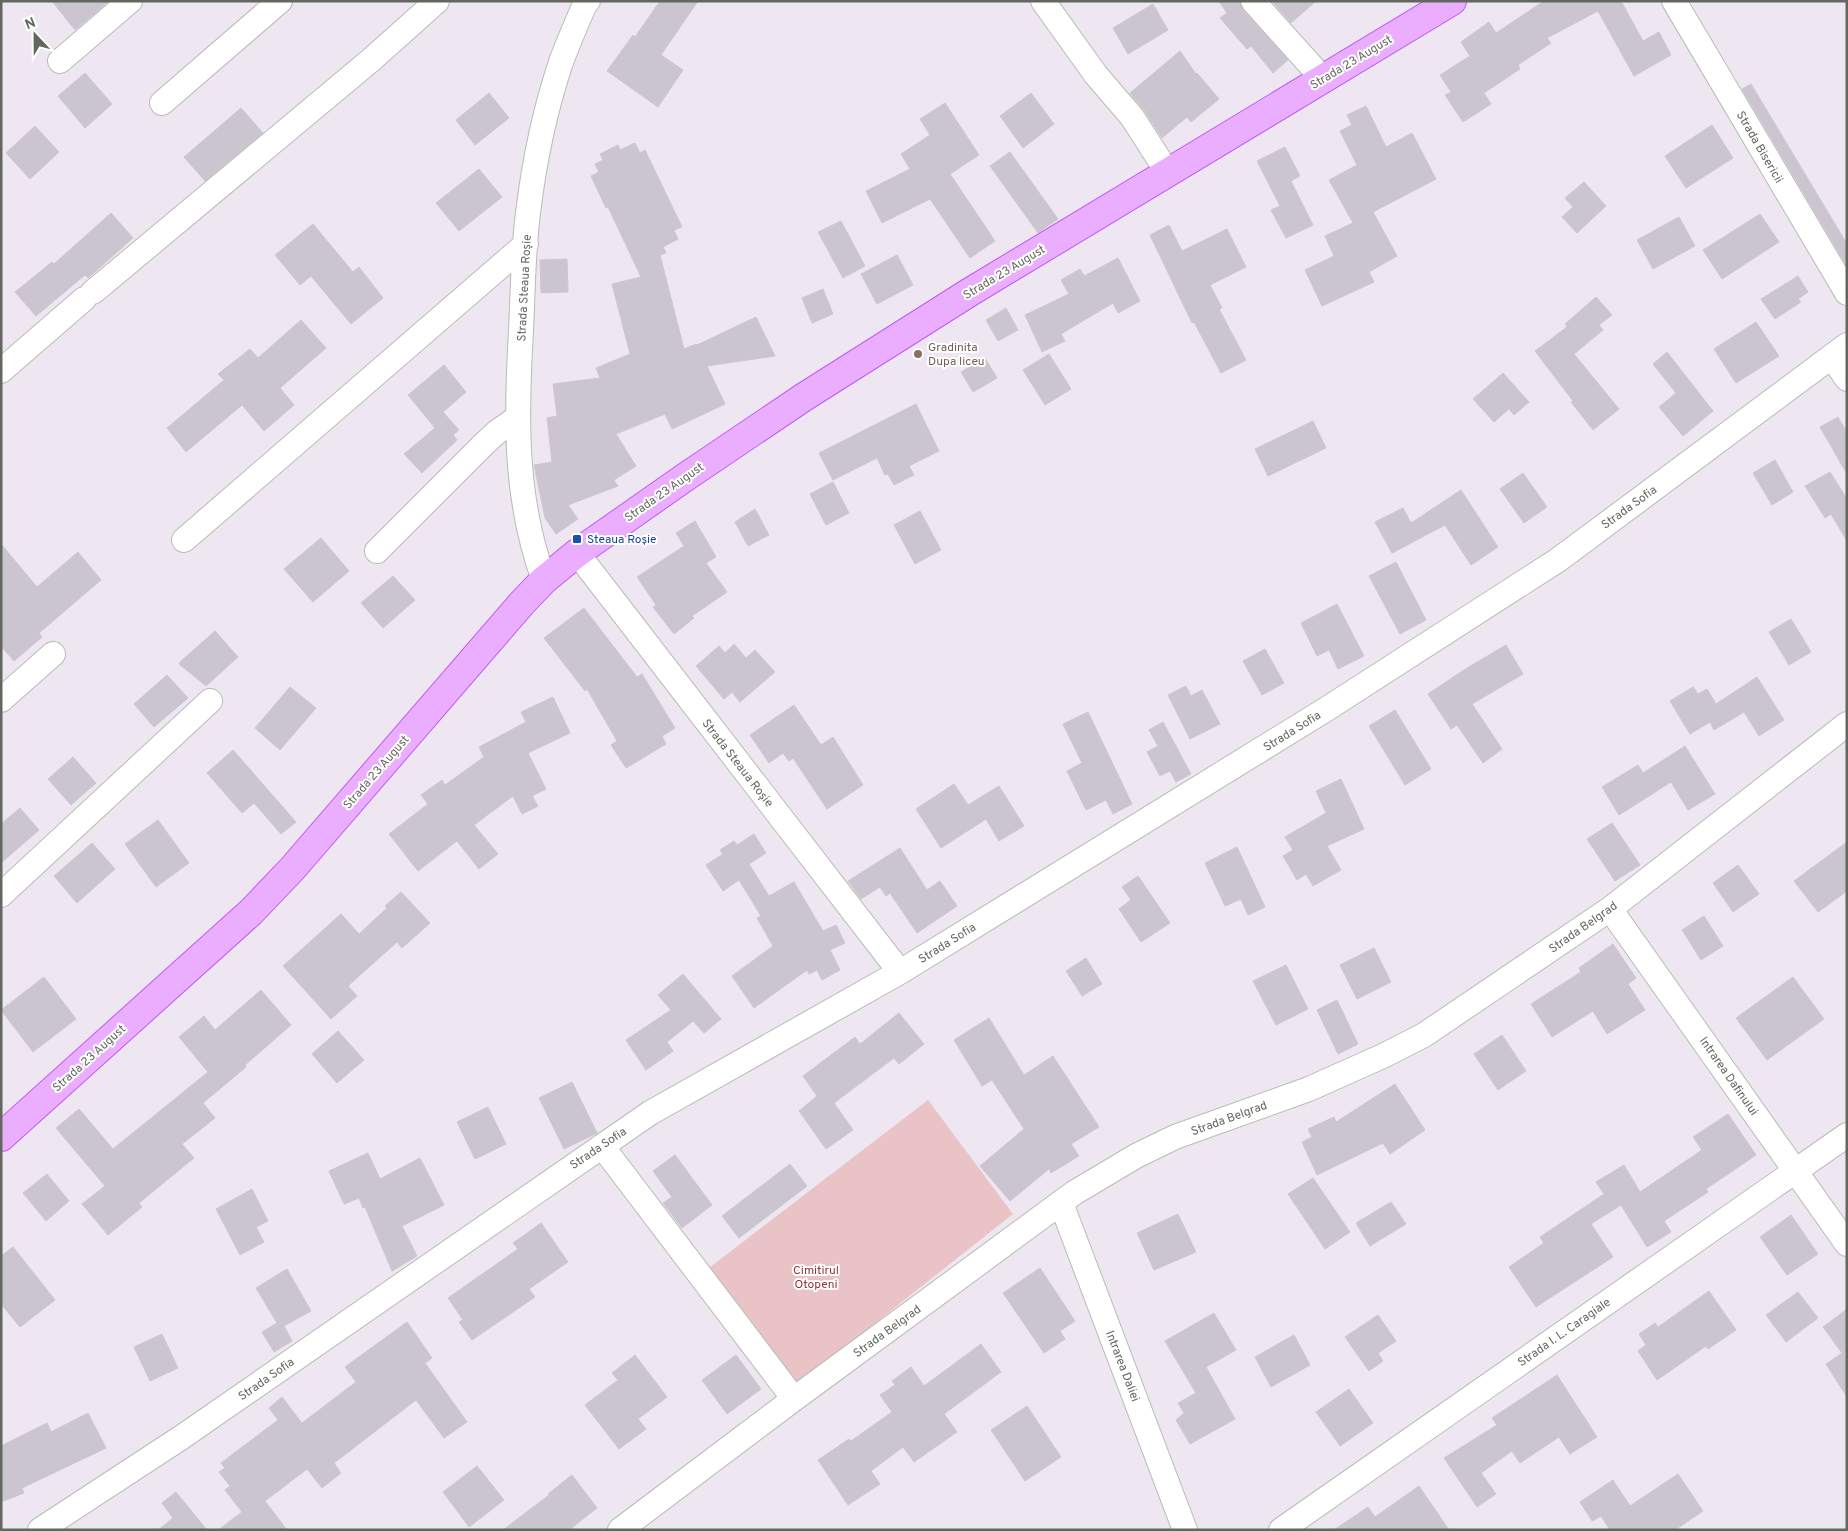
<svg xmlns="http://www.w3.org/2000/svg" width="1848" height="1531" font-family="Overpass,sans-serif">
<rect width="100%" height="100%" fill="#eee7f1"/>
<path fill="#e9c3c6" d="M928 1100 1013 1214 793 1388 705 1271Z"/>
<path fill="#cac5cf" stroke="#cfc5d6" d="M52 1H109L75 30Z
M660 1H698L661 55 683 70 658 107 607 71 633 35 635 37Z
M1219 1H1240L1243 10 1288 60 1273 73 1251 46 1247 49 1220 18 1227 13Z
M1272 1H1316L1291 23Z
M1544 1H1621L1643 41 1659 32 1671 55 1634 76 1598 11 1547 38 1551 43 1518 65 1520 69 1484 93 1491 104 1463 122 1445 95 1451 92 1440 75 1470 56 1461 42 1489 22 1496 33Z
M1153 4 1168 30 1128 54 1113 28Z
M1180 51 1196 74 1197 73 1219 99 1191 122 1187 117 1162 138 1144 110 1130 93Z
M85 73 112 104 85 128 58 96Z
M1751 84 1847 244V266L1742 89Z
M489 93 509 118 475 145 456 120Z
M1031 93 1054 124 1023 148 1000 116Z
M945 103 979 155 950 174 995 241 970 258 930 199 882 223 866 191 910 169 901 154 930 135 920 119Z
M1366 106 1386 147 1412 133 1436 179 1373 212 1397 256 1369 272 1374 282 1322 306 1305 270 1334 256 1325 236 1353 223 1329 180 1357 165 1340 131 1352 125 1347 115Z
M241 108 263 133 205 181 184 157Z
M1712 125 1733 158 1686 188 1665 156Z
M35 126 59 152 30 179 6 153Z
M635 143 640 153 645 150 682 227 674 230 678 239 663 247 666 253 660 255 684 349 696 344 697 345 756 317 775 356 707 366 725 404 672 429 665 414 616 434 636 466 614 480 618 486 568 505 578 519 556 534 545 518 534 465 552 462 547 418 557 416 553 384 600 378 596 368 630 354 612 284 641 277 608 207 606 208 591 176 599 172 595 164 603 160 600 154 618 145 620 150Z
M1285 147 1300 176 1291 181 1313 225 1286 238 1271 210 1280 206 1257 161Z
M1010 152 1058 219 1038 233 990 166Z
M479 169 502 197 459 231 436 203Z
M1584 182 1606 206 1577 233 1562 217 1573 207 1565 198Z
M111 213 133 238 88 278 85 275 36 316 15 292 52 262 54 264Z
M1760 214 1779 242 1722 279 1703 250Z
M1679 217 1695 246 1653 269 1637 240Z
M841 221 865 266 843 278 818 232Z
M313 224 353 272 359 267 383 298 351 324 311 276 300 285 275 255Z
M1169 225 1182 251 1227 229 1246 267 1210 285 1222 308 1219 309 1246 360 1221 373 1194 322 1192 323 1150 235Z
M897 255 913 285 877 304 861 274Z
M1118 258 1140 301 1118 313 1113 303 1061 334 1065 341 1042 352 1025 315 1069 294 1061 280 1080 269 1084 276Z
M567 259 568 292 541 293 540 260Z
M1798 276 1808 292 1798 299 1801 302 1775 319 1761 299Z
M823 289 833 314 812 323 802 298Z
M1596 297 1612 315 1599 325 1603 330 1574 354 1619 409 1593 430 1571 402 1573 401 1535 351 1567 327 1565 324Z
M1006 308 1018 330 998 341 986 320Z
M301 320 326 348 280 388 294 405 264 431 242 405 186 452 167 428 224 380 218 374 250 349 258 358Z
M1756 322 1779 356 1736 383 1714 349Z
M1667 352 1713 411 1683 436 1659 407 1676 393 1653 364Z
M1049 354 1071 389 1045 405 1023 370Z
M985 358 997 378 973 392 961 372Z
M444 365 466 392 443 412 459 430 453 435 457 440 422 473 404 454 435 428 408 395Z
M1503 373 1529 402 1514 415 1509 409 1494 422 1473 399Z
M916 404 939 451 909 466 914 475 894 485 888 474 885 475 877 458 833 480 819 453Z
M1838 417 1847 432V474L1820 427Z
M1313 421 1326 448 1268 476 1255 449Z
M1775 460 1793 492 1772 505 1753 473Z
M1830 472 1847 499V541L1831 514 1825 518 1805 486Z
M1523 473 1547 507 1524 523 1500 489Z
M833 482 849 513 826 525 810 494Z
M1461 490 1498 547 1471 565 1445 525 1392 553 1375 522 1403 508 1411 523Z
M755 509 769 535 748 546 735 522Z
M920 511 941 550 915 564 894 525Z
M695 521 716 557 706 563 727 592 692 616 694 618 674 634 653 607 656 605 637 577 684 546 676 533Z
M321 538 349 571 313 602 284 569Z
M1 544 37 587 78 552 101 580 39 633 42 637 14 661 1 646Z
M1396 562 1426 620 1400 634 1369 576Z
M393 576 415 600 383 628 361 603Z
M1337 604 1364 656 1338 669 1329 650 1317 656 1301 623Z
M584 608 637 677 642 674 675 728 662 736 666 744 626 768 611 745 617 741 587 689 585 691 544 638Z
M1791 619 1811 652 1789 665 1769 632Z
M215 631 238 657 206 686 179 664 181 661Z
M734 644 746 658 755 650 775 672 740 702 732 692 724 699 696 666 719 646 725 653Z
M1506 645 1523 674 1472 704 1502 749 1483 763 1457 725 1451 729 1428 694 1467 668Z
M1265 649 1284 683 1262 695 1243 661Z
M167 675 188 698 154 727 134 704Z
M1757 677 1784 720 1759 736 1744 712 1714 730 1710 722 1690 734 1670 701 1693 687 1698 694 1707 689 1716 704Z
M1186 686 1191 696 1202 690 1220 724 1190 739 1168 695Z
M290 687 316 708 280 750 255 728Z
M553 697 570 733 528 753 546 789 532 796 538 806 522 814 513 796 474 825 498 854 479 869 457 841 418 871 389 834 428 804 421 795 442 780 445 785 484 757 479 747 526 722 521 712Z
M794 705 821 745 833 737 863 785 827 809 793 758 789 761 783 753 769 763 750 735Z
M1395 710 1431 769 1405 785 1369 726Z
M1088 712 1132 804 1113 814 1106 800 1086 810 1067 771 1082 763 1063 724Z
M1163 722 1191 774 1176 782 1170 771 1160 776 1147 752 1158 746 1149 730Z
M1685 746 1715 794 1688 810 1671 782 1619 815 1602 787 1638 765 1643 773Z
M233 750 296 822 281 834 254 803 242 813 207 773Z
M73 757 96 783 71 805 48 779Z
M1341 779 1364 829 1327 846 1341 870 1313 886 1306 874 1297 880 1283 856 1293 850 1285 837 1326 813 1316 791Z
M954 784 968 805 999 786 1024 826 999 841 986 819 941 848 916 809Z
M20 808 39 830 1 863V824Z
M158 820 189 863 156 887 125 844Z
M1612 823 1640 865 1615 881 1587 839Z
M754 834 766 853 749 864 769 896 794 882 823 931 836 925 845 943 830 950 840 970 822 980 817 970 809 974 807 970 754 1008 732 976 773 946 757 918 761 916 739 880 723 891 706 865 723 854 720 850 734 841 737 845Z
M1847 842V891L1818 912 1794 881Z
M92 843 115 869 77 903 54 876Z
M1237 847 1265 907 1248 915 1241 899 1225 906 1205 863Z
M900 848 927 890 940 881 957 906 917 933 890 893 886 896 880 887 861 899 848 881Z
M1738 865 1759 894 1733 912 1713 883Z
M1138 876 1170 923 1141 942 1119 909 1131 900 1122 887Z
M401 892 430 923 402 948 397 942 348 986 357 996 331 1019 283 966 341 914 359 934 387 908 385 906Z
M1704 916 1723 946 1701 960 1682 930Z
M1613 944 1636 978 1628 984 1645 1010 1607 1034 1593 1011 1552 1037 1531 1004 1581 972 1579 968Z
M1374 948 1391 982 1357 999 1340 965Z
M1086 958 1102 984 1082 996 1066 971Z
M1286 965 1308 1009 1276 1025 1253 981Z
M683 974 721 1019 704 1033 693 1021 667 1042 673 1051 646 1070 626 1040 671 1010 658 995Z
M44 977 76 1019 33 1052 1 1010Z
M1793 977 1824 1019 1767 1060 1736 1018Z
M261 990 291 1025 245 1065 246 1067 203 1103 215 1118 182 1144 194 1158 139 1203 142 1207 108 1235 82 1204 105 1186 56 1128 79 1109 113 1149 208 1072 179 1037 204 1016 215 1030Z
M1337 1000 1358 1044 1338 1054 1317 1010Z
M899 1013 924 1044 899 1064 894 1058 834 1103 853 1130 826 1149 799 1111 817 1096 803 1076 855 1037 860 1044Z
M989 1018 1024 1075 1053 1056 1099 1127 1071 1144 1079 1156 1051 1173 1049 1169 1010 1201 980 1166 1024 1129 992 1080 982 1086 954 1040Z
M338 1031 364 1060 337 1083 312 1054Z
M1502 1035 1526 1071 1498 1090 1474 1054Z
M572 1082 597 1133 564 1149 539 1098Z
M1395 1084 1425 1130 1390 1154 1383 1143 1317 1175 1302 1142 1312 1137 1308 1129 1334 1117 1336 1122Z
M488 1107 506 1144 475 1159 457 1122Z
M1728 1114 1756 1155 1706 1189 1708 1192 1664 1221 1671 1232 1647 1247 1621 1205 1591 1224 1613 1257 1536 1307 1509 1267 1544 1243 1540 1237 1604 1194 1596 1182 1624 1165 1640 1192 1702 1150 1693 1137Z
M368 1153 380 1179 420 1158 444 1205 402 1226 417 1256 392 1271 365 1207 363 1208 359 1198 344 1204 329 1171Z
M675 1155 712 1205 682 1228 663 1203 672 1197 653 1171Z
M790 1164 807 1186 739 1238 722 1216Z
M47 1174 69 1201 46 1221 23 1193Z
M1313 1178 1350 1232 1325 1249 1288 1194Z
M252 1189 268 1221 256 1227 264 1242 240 1255 216 1209Z
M1391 1202 1406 1224 1370 1246 1356 1223Z
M1178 1214 1196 1252 1154 1270 1137 1233Z
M1791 1215 1818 1254 1787 1275 1760 1237Z
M541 1223 568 1262 529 1289 535 1297 472 1340 459 1322 463 1320 448 1298 518 1249 513 1243Z
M13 1247 55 1300 20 1327 1 1304V1256Z
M1040 1268 1075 1321 1060 1331 1065 1339 1044 1353 1003 1293Z
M287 1269 311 1311 284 1326 292 1341 274 1352 262 1332 277 1323 256 1288Z
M1709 1291 1736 1330 1708 1349 1706 1346 1657 1380 1638 1351 1646 1345 1639 1334 1655 1323 1658 1327Z
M1798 1292 1818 1318 1786 1342 1766 1315Z
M1847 1309V1397L1826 1364 1842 1353 1823 1327Z
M1214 1313 1236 1350 1206 1367 1235 1419 1190 1444 1176 1420 1184 1413 1178 1403 1196 1393 1165 1341Z
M1378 1315 1396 1341 1378 1353 1383 1361 1369 1371 1345 1337Z
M407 1322 432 1358 425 1363 467 1422 444 1438 416 1400 334 1463 341 1473 322 1488 307 1469 265 1501 287 1530H218L242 1512 225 1490 230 1486 219 1472 225 1468 221 1463 278 1420 269 1408 282 1397 302 1423 356 1382 345 1367Z
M162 1334 178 1368 150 1381 134 1347Z
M1294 1335 1310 1365 1271 1387 1255 1357Z
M981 1344 1001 1372 944 1414 957 1432 914 1462 903 1447 871 1471 880 1484 848 1505 818 1460 849 1439 851 1441 892 1412 880 1395 895 1385 892 1381 911 1367 924 1386Z
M635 1355 667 1397 638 1419 646 1429 619 1449 585 1405 618 1380 612 1373Z
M736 1355 761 1389 727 1414 702 1380Z
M1557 1375 1597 1437 1570 1454 1559 1437 1520 1463 1512 1451 1481 1473 1496 1494 1477 1507 1444 1458 1497 1425 1492 1418Z
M1349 1389 1373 1423 1340 1446 1316 1412Z
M1027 1406 1061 1457 1025 1481 991 1430Z
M88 1413 106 1448 22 1488 24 1493 1 1502V1446L47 1423 51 1432Z
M477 1466 504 1500 469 1527 443 1492Z
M1678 1474 1703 1511 1675 1530H1610L1601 1516 1592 1521 1580 1502 1613 1480 1630 1506Z
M572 1475 597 1508 569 1530H503L549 1495 548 1494Z
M1419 1486 1449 1530H1334L1368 1507 1375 1517Z
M176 1492 207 1530H158L173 1518 162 1503Z"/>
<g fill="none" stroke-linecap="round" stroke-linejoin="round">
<defs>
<path id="minor" d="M1043 1 1096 75 1132 117 1168 173
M1253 1 1323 79
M1674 1 1847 293
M60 61 130 1
M162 103 280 1
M93 292 371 60 437 1
M1832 357 1847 379
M1 371 84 299
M184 540 526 244
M377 551 484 444 497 432 517 418
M577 553 900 972
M544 580C514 498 516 416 521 330 523 291 523 252 528 213 534 163 545 110 561 62 568 43 576 25 584 6L588 1
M1 700 53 654
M1 895 210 701
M1610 909 1847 1244
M602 1146 794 1399
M1061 1203 1185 1530
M40 1530 182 1437 650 1113 900 972 1325 710 1558 560 1847 345
M620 1530 794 1399 1074 1193 1136 1156 1175 1137 1309 1089 1385 1055 1424 1035 1610 909 1847 724
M1281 1530 1847 1135"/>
<path id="major" d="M1 1137 251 912 292 869 522 603 544 580 577 553 687 476 804 397 970 292 1452 1"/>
</defs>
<use href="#minor" stroke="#b8bcb4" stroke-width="26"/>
<use href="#major" stroke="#be59f8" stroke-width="30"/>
<use href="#minor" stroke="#fff" stroke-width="24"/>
<use href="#major" stroke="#ebaeff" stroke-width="28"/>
</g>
<circle fill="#8d6e63" stroke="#fff" stroke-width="2" cx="918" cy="354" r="5"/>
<rect fill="#1a4fb4" stroke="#fff" stroke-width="2" x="572" y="534" width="10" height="10" rx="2.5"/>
<g text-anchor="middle" stroke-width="4" stroke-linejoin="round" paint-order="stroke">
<g font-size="12" fill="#63685e" stroke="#fff">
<text transform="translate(1351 62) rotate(-31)" y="4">Strada 23 August</text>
<text transform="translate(1760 147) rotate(60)" y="4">Strada Bisericii</text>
<text transform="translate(1004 272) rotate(-31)" y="4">Strada 23 August</text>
<text transform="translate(524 288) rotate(-87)" y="4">Strada Steaua Roșie</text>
<text transform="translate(664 492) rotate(-35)" y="4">Strada 23 August</text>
<text transform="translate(1629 507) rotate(-36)" y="4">Strada Sofia</text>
<text transform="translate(1292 731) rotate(-32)" y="4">Strada Sofia</text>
<text transform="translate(738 763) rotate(52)" y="4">Strada Steaua Roșie</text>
<text transform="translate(376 772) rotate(-49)" y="4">Strada 23 August</text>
<text transform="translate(1583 927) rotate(-35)" y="4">Strada Belgrad</text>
<text transform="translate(947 943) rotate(-32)" y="4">Strada Sofia</text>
<text transform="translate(89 1058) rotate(-42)" y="4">Strada 23 August</text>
<text transform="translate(1729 1076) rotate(55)" y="4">Intrarea Dafinului</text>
<text transform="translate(1229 1118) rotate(-20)" y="4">Strada Belgrad</text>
<text transform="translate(598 1148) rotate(-34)" y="4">Strada Sofia</text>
<text transform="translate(887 1331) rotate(-36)" y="4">Strada Belgrad</text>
<text transform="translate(1564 1332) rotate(-35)" y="4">Strada I. L. Caragiale</text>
<text transform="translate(1123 1366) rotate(69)" y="4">Intrarea Daliei</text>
<text transform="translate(266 1379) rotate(-35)" y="4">Strada Sofia</text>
</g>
<g font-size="12" fill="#785e54" stroke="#fff" text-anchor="start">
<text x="928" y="351">Gradinita<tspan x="928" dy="14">Dupa liceu</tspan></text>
</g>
<g font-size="12" fill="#164399" stroke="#fff" text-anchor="start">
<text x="587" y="543">Steaua Roșie</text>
</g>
<g font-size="12" fill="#913438" stroke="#fff">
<text x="816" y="1274">Cimitirul<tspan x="816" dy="14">Otopeni</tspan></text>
</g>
</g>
<rect width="1848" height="1531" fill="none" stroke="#63685e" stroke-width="5"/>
<g transform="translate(35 35) rotate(338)" stroke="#ffffff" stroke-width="4" paint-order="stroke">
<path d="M0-4L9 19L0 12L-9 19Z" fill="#63685e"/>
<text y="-8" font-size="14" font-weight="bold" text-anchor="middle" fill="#63685e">N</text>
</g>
</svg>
